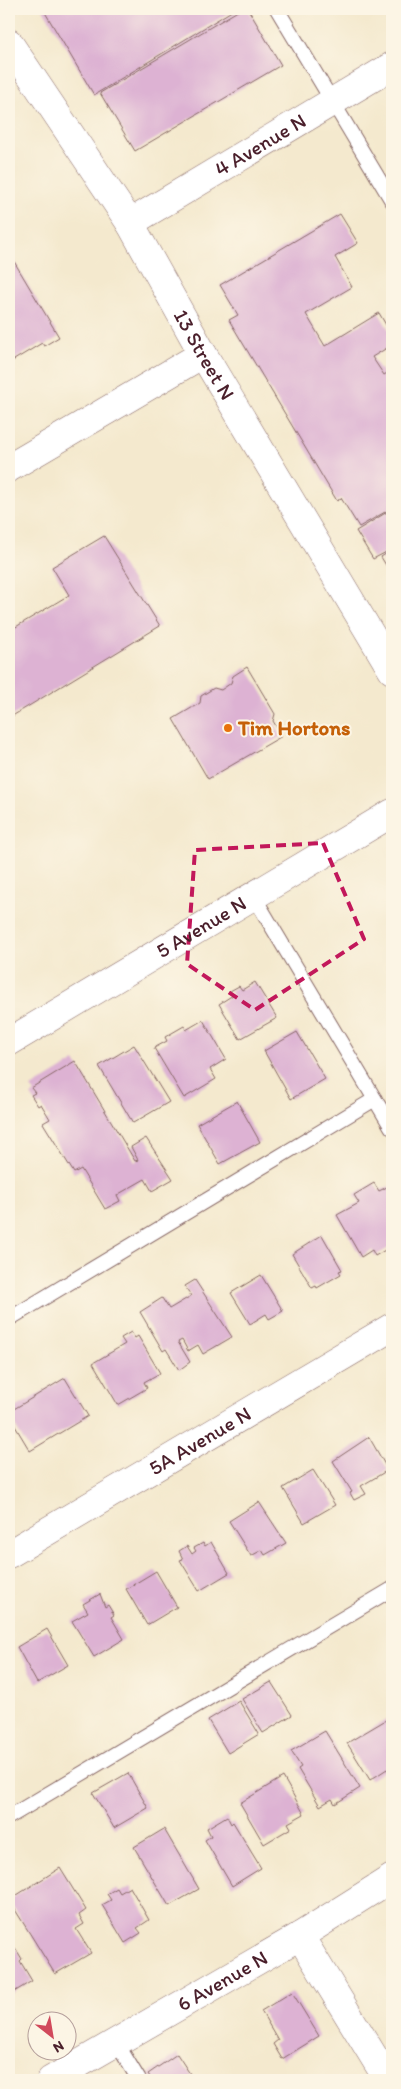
<svg xmlns="http://www.w3.org/2000/svg" width="401" height="2089" font-family="Itim,sans-serif">
<rect width="100%" height="100%" fill="#fcf5e5"/>
<filter id="ink" filterUnits="userSpaceOnUse"><feTurbulence type="fractalNoise" baseFrequency=".02" numOctaves="2"/><feDisplacementMap in="SourceGraphic" scale="10" xChannelSelector="R" yChannelSelector="G"/><feConvolveMatrix kernelMatrix="1 2 1 2 8 2 1 2 1" color-interpolation-filters="sRGB"/></filter>
<filter id="wash" filterUnits="userSpaceOnUse"><feTurbulence type="fractalNoise" baseFrequency=".0096" numOctaves="4" result="noise"/><feDisplacementMap in="SourceGraphic" scale="20" xChannelSelector="R" yChannelSelector="G"/><feGaussianBlur stdDeviation="1.12" result="paint"/><feColorMatrix in="noise" values="0 0 0 0 0 0 0 0 0 0 0 0 0 0 0 0 0 1.4 0 .05"/><feComposite in="paint" operator="in"/></filter>
<g filter="url(#wash)">
<rect width="100%" height="100%" fill="#f4e9ce"/>
<g id="blocks">
<path fill="#ddb2d3" d="M43 9 166 10 235 9 94 95Z
M241 9H248L281 65 135 151 100 93Z
M340 214 358 243 335 257 352 287 306 314 325 346 379 313 392 335V345L372 357 384 375 392 370V508L359 527 341 498 337 501 229 320 238 315 220 285Z
M9 253 59 337 44 346 42 343 9 363Z
M392 509V549L373 559 356 531Z
M104 536 160 626 9 718V631L69 595 52 567Z
M392 550V575L381 557Z
M247 667 275 714 273 721 282 736 208 779 173 719 200 703 201 696 214 688 221 690 231 683 233 676Z
M255 982 277 1018 240 1039 219 1004 233 995 230 991 239 986 242 990Z
M203 1020 226 1059 210 1069 216 1079 184 1098 154 1048 167 1041 165 1037 184 1026 186 1030Z
M297 1032 325 1079 291 1099 264 1051Z
M134 1045 169 1102 133 1123 99 1066Z
M75 1061 135 1161 138 1160 131 1147 146 1138 173 1179 152 1191 145 1179 117 1195 120 1201 105 1209 81 1169 74 1173 43 1123 50 1119 41 1104 38 1106 31 1095 35 1093 31 1088Z
M237 1101 260 1142 220 1164 197 1124Z
M374 1183 379 1191 389 1186 392 1192V1246L375 1256 372 1250 361 1257 337 1215 359 1203 354 1195Z
M322 1235 342 1270 339 1271 341 1274 317 1288 316 1286 312 1288 292 1254Z
M261 1275 283 1311 269 1319 266 1314 250 1324 231 1293Z
M195 1280 232 1337 203 1354 198 1345 188 1351 182 1340 178 1342 190 1362 179 1370 166 1349 163 1351 140 1312 162 1298 169 1309 191 1296 185 1286Z
M131 1332 135 1338 138 1336 160 1373 144 1382 147 1388 118 1405 93 1363 125 1344 121 1338Z
M65 1378 88 1416 30 1451 9 1416V1412Z
M369 1437 388 1470 361 1486 366 1494 354 1500 350 1493 352 1492 333 1461Z
M313 1470 335 1505 304 1523 283 1488Z
M259 1502 286 1543 265 1555 262 1550 251 1556 229 1521Z
M211 1542 229 1573 199 1591 180 1560 183 1559 179 1551 187 1546 192 1554 196 1551 194 1548 203 1543 205 1546Z
M156 1571 177 1607 147 1625 126 1589Z
M100 1594 105 1607 108 1605 114 1615 111 1617 124 1639 94 1657 72 1621 88 1612 83 1604Z
M47 1629 68 1665 37 1683 17 1647Z
M271 1682 292 1715 263 1733 242 1699Z
M239 1701 259 1734 228 1753 208 1720Z
M391 1717 392 1769 388 1771 387 1769 370 1780 347 1743Z
M325 1731 360 1788 335 1804 332 1799 320 1806 298 1769 301 1767 291 1751Z
M128 1773 148 1808 114 1828 93 1793Z
M283 1777 304 1814 288 1823 291 1828 264 1844 240 1803Z
M227 1816 231 1824 233 1822 261 1868 232 1886 205 1840 211 1836 207 1828Z
M164 1829 199 1889 169 1906 134 1847Z
M60 1868 86 1910 79 1915 84 1924 76 1929 91 1953 55 1974 9 1900Z
M130 1887 149 1920 137 1928 141 1933 125 1943 102 1905 111 1900 107 1894 117 1888 120 1893Z
M11 1946 14 1951 16 1949 22 1959 20 1961 32 1981 9 1995V1948Z
M292 1992 319 2036 282 2059 273 2044 278 2040 261 2011Z
M177 2054 194 2080H152L148 2074Z"/>
</g>
</g>
<g filter="url(#ink)">
<use href="#blocks" fill-opacity="0" stroke="#866664" stroke-width="1"/>
<g fill="none" stroke-linecap="round" stroke-linejoin="round">
<defs>
<path id="lane" d="M277 9 392 201
M253 895 392 1128
M9 1319 375 1099
M9 1817 392 1589
M116 2042 139 2080"/>
<g id="street">
<path id="s1" d="M130 223 392 66"/>
<path d="M9 468 203 354"/>
<path id="s2" d="M9 1554 392 1327"/>
<path d="M300 1936 388 2080"/>
<path id="s3" d="M51 2080 300 1936 392 1878"/>
</g>
<g id="secondary">
<path id="s4" d="M9 43 130 223 203 354 392 670"/>
<path id="s5" d="M9 1042 392 813"/>
</g>
</defs>
<use href="#lane" stroke="#866664" stroke-width="16"/>
<use href="#street" stroke="#866664" stroke-width="29"/>
<use href="#secondary" stroke="#866664" stroke-width="29"/>
<use href="#lane" stroke="#fff" stroke-width="14"/>
<use href="#street" stroke="#fff" stroke-width="28"/>
<use href="#secondary" stroke="#fff" stroke-width="28"/>
</g>
</g>
<path fill="none" stroke="#c2185b" stroke-width="4" stroke-dasharray="10 6" stroke-linejoin="round" d="M323 843 364 939 255 1010 187 964 195 850Z"/>
<circle fill="#e8710a" stroke="#fcf5e5" stroke-width="2" cx="228" cy="728" r="5"/>
<g text-anchor="middle" stroke-width="4" stroke-linejoin="round" paint-order="stroke">
<g font-size="21" fill="#4a1f2b" stroke="#fcf5e5">
<text dy="7" stroke="none"><textPath href="#s1" startOffset="152">4 Avenue N</textPath></text>
<text dy="7" stroke="none"><textPath href="#s4" startOffset="368">13 Street N</textPath></text>
<text dy="7" stroke="none"><textPath href="#s5" startOffset="224">5 Avenue N</textPath></text>
<text dy="7" stroke="none"><textPath href="#s2" startOffset="222">5A Avenue N</textPath></text>
<text dy="7" stroke="none"><textPath href="#s3" startOffset="198">6 Avenue N</textPath></text>
</g>
<g font-size="21" font-weight="bold" fill="#c56008" stroke="#fcf5e5" text-anchor="start">
<text x="238" y="735">Tim Hortons</text>
</g>
</g>
<rect width="401" height="2089" fill="none" stroke="#fcf5e5" stroke-width="30"/>
<g transform="translate(52 2036) rotate(149)"><circle r="24" fill="#fcf5e5" stroke="#b59f9b"/>
<path d="M0-4L9 19L0 12L-9 19Z" fill="#d1495b"/>
<text y="-8" font-size="14" font-weight="bold" text-anchor="middle" fill="#4a1f2b">N</text>
</g>
</svg>
